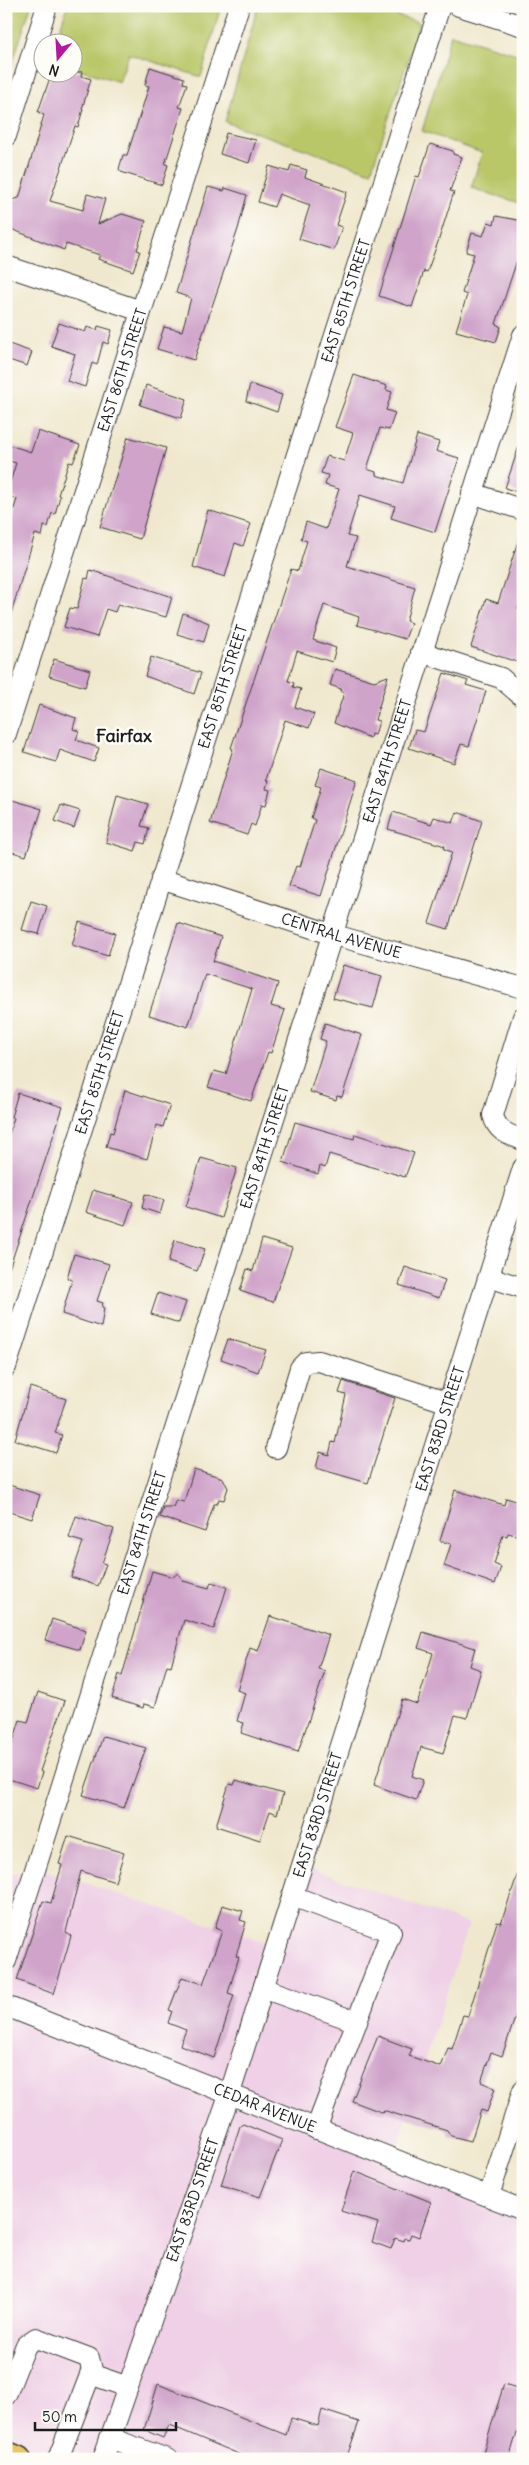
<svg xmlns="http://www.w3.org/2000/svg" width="529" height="2465" font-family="Delius,sans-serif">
<rect width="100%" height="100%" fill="#fdfcf7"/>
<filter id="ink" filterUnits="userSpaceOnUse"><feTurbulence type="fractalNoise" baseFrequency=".02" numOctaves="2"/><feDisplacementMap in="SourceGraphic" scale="10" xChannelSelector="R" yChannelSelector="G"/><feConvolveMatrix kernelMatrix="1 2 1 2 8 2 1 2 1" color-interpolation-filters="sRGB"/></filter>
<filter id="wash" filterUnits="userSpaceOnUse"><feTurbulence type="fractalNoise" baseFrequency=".0096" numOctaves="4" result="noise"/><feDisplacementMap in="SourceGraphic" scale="20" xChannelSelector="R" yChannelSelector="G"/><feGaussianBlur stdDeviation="1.12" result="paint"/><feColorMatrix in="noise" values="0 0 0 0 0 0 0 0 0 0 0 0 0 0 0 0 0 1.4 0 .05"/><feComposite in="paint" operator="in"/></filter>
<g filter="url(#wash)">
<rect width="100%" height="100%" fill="#f0e8ce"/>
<path fill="#efd0e6" d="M302 1866 469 1924 393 2159 523 2210V2459H6V1870L32 1878 36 1867 276 1946Z"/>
<path fill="#b9c769" stroke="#6a7242" d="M6 6H31L6 82Z
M67 6H221L201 77 129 54 119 82 73 67 72 42H56Z
M258 6H367L420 23 371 172 225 122Z
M451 34 523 56V204L471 188 482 153 422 131Z"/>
<g id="blocks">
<path fill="#d0a4ca" d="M150 67 184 78 183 83 187 84 179 107 183 108 165 164 168 165 162 185 121 172 119 169 123 155H127L140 115 149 86 145 85Z
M52 72H82L81 76 91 79 82 109H83L78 127 75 126 50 201 83 210 87 194 105 199 98 224 122 214 146 221 137 250 140 251 133 271 98 259 100 255 66 244 64 250 6 227V215L11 200 19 198 29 166 44 115 38 112Z
M226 133 256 140 249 163 220 154Z
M430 144 453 151V154L462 157 450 191 454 192 438 242 427 272 424 271 412 307 379 296 416 176 419 177Z
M291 165 307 170 305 177 347 192 336 225 342 227 334 250 299 239 310 205 279 194 274 207 258 202 269 166 289 172Z
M208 187 224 191 225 188 247 195 238 229 194 360 157 349 164 327 182 331 191 298 176 293Z
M496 216 523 221V242L496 324 501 327 496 342 456 331 467 295 462 293 474 254 466 252 472 233 483 236 488 222 494 224Z
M59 323 85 332 87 327 97 330 98 326 112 330 108 344 103 342 97 365 92 363 85 387 67 381 75 354 51 346Z
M6 343 32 352 27 366 6 359Z
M354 375 387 386 386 390 392 392 386 410 395 413 389 430 380 428 367 469 376 472V475L403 483 417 435 439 442 436 451 459 458 435 532 391 518 395 506 360 495 347 536 356 538 347 566 415 587 406 621 411 623 405 639 357 625 359 617 324 605 313 640 336 648 332 662 297 651 288 681 294 683 293 687 301 689 295 707 314 714 309 728 285 720 266 780H268L266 789 270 790 266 805 262 804 255 826 251 824 247 835 210 823 233 749 231 748 291 569 298 571 307 541 301 539 306 522 326 529 339 489 325 485 328 475 321 473 327 456 344 461 353 433 335 427Z
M250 384 282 395 277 412 246 401Z
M146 385 187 399 181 418 140 405Z
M38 431 80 445 73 463 69 462 58 495 60 496 55 514 52 513 48 527 44 526 42 536 35 534 9 620H6V534L17 499 6 496 16 463 6 460V444L31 452Z
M128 437 166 448 140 539 100 527Z
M520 443 523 444V494L505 488Z
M208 510 251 524 243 546 235 543 225 577 193 567Z
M520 535H523V593L518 609 523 611V664L471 647 486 599 498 603Z
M90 570 172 597 166 617 118 604 115 612 106 609 97 637 64 627 70 608 77 609 85 578 88 579Z
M183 613 209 623 204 642 177 634Z
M151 657 201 673 194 694 145 676Z
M54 659 90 670 85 687 49 676Z
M335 669 374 681 388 676 375 720 379 721 375 735 371 734 370 738 334 723 344 693 340 691 341 689 330 685Z
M444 673 468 681 466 685 486 691 469 746 461 744 454 763 409 748 415 730 424 732Z
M39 705 76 718 73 729 79 731 76 740 99 748 94 762 60 750 56 762 24 752Z
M321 768 357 780 321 896 289 886 296 866 300 867 315 820 311 818 321 787 315 785Z
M117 795 148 804 141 826 149 828 145 844 138 842 135 851 106 842Z
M6 798 42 809 26 856 6 850Z
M61 805 80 811 74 828 55 821Z
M393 812 431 824 434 817 453 823 457 812 482 821 448 929 429 923 452 852 444 849 445 846 388 829Z
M31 901 47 906 39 934 22 930Z
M79 922 115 933 108 956 72 945Z
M178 923 221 937 213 961 278 983 271 1006 285 1010 271 1053 268 1052 251 1101 208 1087 214 1071 226 1074 252 989 205 974 188 1027 149 1015Z
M343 965 382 976 373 1008 333 998Z
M325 1023 362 1035 342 1097 337 1096 336 1100 310 1092 326 1041 320 1039Z
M125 1090 170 1105 163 1127 157 1125 147 1159 106 1147 110 1132 113 1133Z
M18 1093 63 1107 9 1269H6V1144L14 1118 11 1117Z
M295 1122 354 1139 355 1134 414 1153 405 1177 329 1154 325 1168 320 1166 318 1174 283 1162Z
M201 1158 237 1168 221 1218 186 1207Z
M93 1190 133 1202 125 1225 86 1212Z
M145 1194 164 1200 160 1214 142 1208Z
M262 1239 292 1248 273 1302 240 1291 247 1269 253 1271Z
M175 1240 205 1249 197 1271 168 1262Z
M74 1254 109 1264 97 1301 103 1303 102 1307 104 1308 101 1327 62 1314 72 1280 67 1278Z
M405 1267 445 1280 439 1298 399 1285Z
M158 1293 186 1302 179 1323 151 1314Z
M228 1339 266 1350 258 1372 221 1359Z
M343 1381 395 1398 368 1483 316 1468 320 1452 329 1455 332 1442 335 1443 346 1395 339 1393Z
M30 1387 66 1399 55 1433 62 1435 56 1453 15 1440Z
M194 1469 223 1478 228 1488 224 1500 219 1499 217 1504H214L205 1532 160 1517 163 1507H173L176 1500 184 1502Z
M6 1484 40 1495 32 1519 6 1511Z
M455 1490 504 1505 506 1498 523 1503V1537L508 1533 507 1536 503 1535 494 1564 501 1567 495 1584 444 1566 451 1544 440 1541Z
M76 1516 114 1529 102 1563 106 1564 98 1586 71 1577 83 1542 69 1538Z
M152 1571 173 1577 178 1573 183 1581 209 1588 211 1582 227 1587 214 1629 184 1620 171 1666 167 1665 155 1707 144 1704 143 1708 112 1698 119 1674 122 1676Z
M270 1616 329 1635 318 1669 325 1671 298 1752 241 1733 244 1723 237 1721 245 1693 237 1690 250 1648 258 1651Z
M52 1619 86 1630 80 1650 45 1640Z
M423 1632 475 1648 470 1666 481 1670 467 1718 455 1715 443 1753 421 1747 412 1776 423 1780 416 1800 374 1785 402 1699 417 1704 427 1673 433 1653 418 1648Z
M38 1692 65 1701 40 1771 42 1772 37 1788 6 1778V1763L20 1720 28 1722Z
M103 1736 146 1748 124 1808 83 1795Z
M236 1780 283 1794 277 1814 270 1811 260 1840 216 1826 229 1784 234 1785Z
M68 1836 124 1853 115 1882 81 1871 66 1932 71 1936 54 1994 17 1980 43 1901 51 1903 62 1865 59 1864Z
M520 1867H523V1995L502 2056 491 2052 481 2082 495 2088 487 2112 481 2110 471 2141 451 2136 447 2130 386 2111 381 2112 352 2101 378 2036 412 2049 409 2056 441 2067 448 2048 452 2049 463 2015 468 2016 497 1922 501 1923Z
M222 1905 243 1911 240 1920 246 1922 236 1956 239 1957 228 1993 234 1995 214 2058 180 2045 186 2030 168 2023 172 2011 169 2010 182 1977 203 1984 222 1931 215 1928Z
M243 2124 282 2140 260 2197 221 2185 240 2126Z
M354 2171 431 2202 419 2237 411 2234 409 2239 405 2238 404 2241 395 2238 391 2249 372 2242 378 2223 341 2211Z
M158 2384 286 2435 291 2418 318 2426 322 2410 359 2422 346 2459H251L169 2425 163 2438 144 2430Z
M504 2384 523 2390V2434L517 2432 509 2459H481Z"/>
</g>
</g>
<g filter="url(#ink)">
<use href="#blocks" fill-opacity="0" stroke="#3c3b37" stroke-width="1"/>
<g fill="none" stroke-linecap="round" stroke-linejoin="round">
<defs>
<g id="minor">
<path d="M459 6 523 26"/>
<path d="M6 136 47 6"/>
<path d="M6 266 141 311"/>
<path d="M472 493 523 510"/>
<path d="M421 652 501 678 523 697"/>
<path id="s1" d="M6 734 239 6"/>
<path id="s2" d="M161 879 331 934 523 988"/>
<path d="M523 1017 493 1115C497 1132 508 1134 523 1140"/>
<path d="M489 1277 523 1288"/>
<path id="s3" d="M6 1367 440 6"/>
<path d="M276 1448 300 1368 306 1362 319 1361 449 1403"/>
<path d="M292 1896 391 1932 316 2129"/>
<path id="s4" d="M6 1961 523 335"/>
<path d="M263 1988 357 2022"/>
<path id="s5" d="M6 2006 523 2210"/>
<path d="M489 2196 523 2090"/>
<path d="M90 2374 128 2387"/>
<path d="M6 2395 26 2345 36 2338 89 2358 92 2370 58 2459"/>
<path d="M110 2438 167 2459"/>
<path id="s6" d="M103 2459 229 2096 523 1168"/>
</g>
<path id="major" d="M6 2454 18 2459"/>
</defs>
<use href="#minor" stroke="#3c3b37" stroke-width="22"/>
<use href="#major" stroke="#3c3b37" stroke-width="28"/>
<use href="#minor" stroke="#fff" stroke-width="20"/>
<use href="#major" stroke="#e9c769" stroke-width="25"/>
</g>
</g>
<g text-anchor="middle" stroke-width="5" stroke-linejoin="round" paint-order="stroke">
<g font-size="15" fill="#1c1c1c" stroke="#fdfcf7">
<text dy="5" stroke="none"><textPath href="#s3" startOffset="1119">EAST 85TH STREET</textPath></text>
<text dy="5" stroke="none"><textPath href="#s1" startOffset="382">EAST 86TH STREET</textPath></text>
<text dy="5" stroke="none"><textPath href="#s3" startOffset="714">EAST 85TH STREET</textPath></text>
<text dy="5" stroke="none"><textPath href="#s4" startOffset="1259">EAST 84TH STREET</textPath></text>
<text dy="5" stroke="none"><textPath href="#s2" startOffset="189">CENTRAL AVENUE</textPath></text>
<text dy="5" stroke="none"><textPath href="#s3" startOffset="309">EAST 85TH STREET</textPath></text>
<text dy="5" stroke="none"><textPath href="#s4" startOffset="854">EAST 84TH STREET</textPath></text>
<text dy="5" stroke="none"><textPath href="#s6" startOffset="1084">EAST 83RD STREET</textPath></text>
<text dy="5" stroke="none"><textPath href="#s4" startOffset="449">EAST 84TH STREET</textPath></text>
<text dy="5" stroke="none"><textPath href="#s6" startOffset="679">EAST 83RD STREET</textPath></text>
<text dy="5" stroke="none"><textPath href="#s5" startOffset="278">CEDAR AVENUE</textPath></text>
<text dy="5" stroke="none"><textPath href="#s6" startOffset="274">EAST 83RD STREET</textPath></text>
</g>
<g font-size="18" font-weight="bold" fill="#1c1c1c" stroke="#fdfcf7">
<text x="124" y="742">Fairfax</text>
</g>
</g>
<rect width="529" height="2465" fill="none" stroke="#fdfcf7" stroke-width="25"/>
<g transform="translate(58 58) rotate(198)"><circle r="24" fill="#fdfcf7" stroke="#a3a29f"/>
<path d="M0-4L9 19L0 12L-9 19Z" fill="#b5179e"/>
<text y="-8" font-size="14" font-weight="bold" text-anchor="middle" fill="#1c1c1c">N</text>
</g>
<path d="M35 2422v8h141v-8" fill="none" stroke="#1c1c1c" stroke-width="2.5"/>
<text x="42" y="2422" font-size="15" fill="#1c1c1c" stroke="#fdfcf7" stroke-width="4" paint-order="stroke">50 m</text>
</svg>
